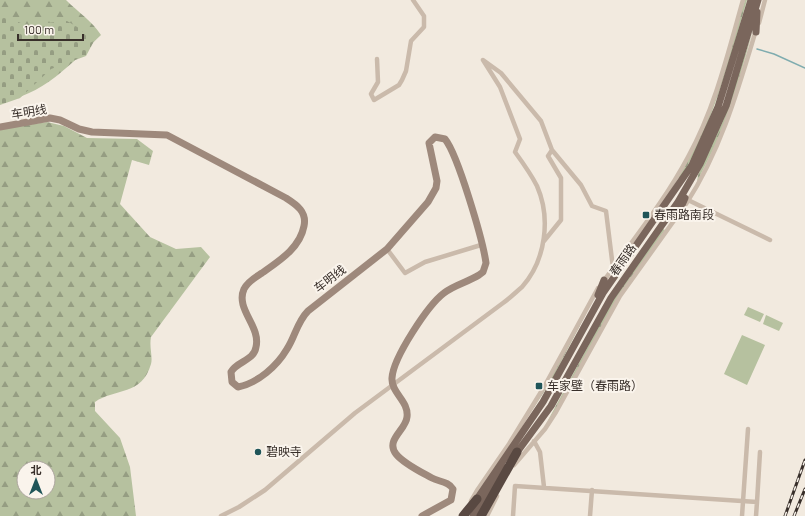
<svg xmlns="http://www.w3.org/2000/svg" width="805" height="516" font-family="Barlow,'Noto Sans SC',sans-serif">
<defs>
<pattern id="forest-firs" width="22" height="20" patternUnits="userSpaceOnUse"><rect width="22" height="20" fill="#b6c19f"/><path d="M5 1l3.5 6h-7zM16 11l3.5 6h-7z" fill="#959d82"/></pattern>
<pattern id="cemetery-stones" width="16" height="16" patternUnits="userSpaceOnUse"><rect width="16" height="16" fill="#b6c19f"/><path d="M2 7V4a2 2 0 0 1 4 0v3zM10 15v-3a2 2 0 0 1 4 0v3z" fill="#959d82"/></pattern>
</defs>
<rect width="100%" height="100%" fill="#f2eadf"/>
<path fill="url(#forest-firs)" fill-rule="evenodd" d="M0 0H66C78 12 92 21 101 35 75 60 39 100 0 100Z
M745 0H747C729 61 713 124 680 179L678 178 704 128Z
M753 30 735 94 719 138 697 182 698 175 724 119Z
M47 122 64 126 87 138 137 139 153 151 149 165 132 160 120 204 150 237 176 249 201 247 210 257 151 337C149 347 153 357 151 364 142 396 115 388 95 402V411L120 438 130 467 136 516H0V129ZM24 468H48V492H24Z
M663 229 665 230 632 277 558 406 546 424 612 302Z
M588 310 551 381 529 415Z"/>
<path fill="url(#cemetery-stones)" d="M0 16 27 25 67 21 79 28 93 43 86 56 51 69 20 98 0 105Z"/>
<path fill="#b6c19f" d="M748 307 764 314 760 322 744 315Z
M766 315 783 323 779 331 763 324Z
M742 335 765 345 747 385 724 374Z"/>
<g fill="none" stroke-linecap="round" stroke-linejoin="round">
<path stroke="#7facaf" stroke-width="1.5" d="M757 49 774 54 805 68"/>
<path stroke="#cabaab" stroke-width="4.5" d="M759 23 765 0
M377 59 378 82 371 94 374 100 399 85 402 80 406 71 411 41 424 27V16L413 0
M552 150 581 185 592 206 606 211 613 268
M688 200 770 240
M686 204C721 150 738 90 756 30
M387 249 405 273 425 262 481 245
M603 282C632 241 664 202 688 157 715 108 728 53 743 0
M534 441 540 452 544 487
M514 465 545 429 556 412 620 296 678 215
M471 501 478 489 509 444 544 387 598 288
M757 502 760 452
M221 516 239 507 265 490 355 413 503 303C510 298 516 292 522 287 546 260 551 218 537 186 531 174 523 163 515 152L520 139 500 87 483 60 501 73 541 121 552 150 548 156 561 178V220L544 241
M487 516 497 496
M513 516 515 486 757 502 756 516
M590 516 592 490
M742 516 748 429"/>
<path stroke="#9e897c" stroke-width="7" d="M0 127 50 118 60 120 79 129 92 132 167 135 286 198C297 205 307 212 304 226 300 248 279 261 262 273 256 277 248 281 244 289 235 309 261 326 256 347 254 361 237 361 231 372L232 382 238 387C258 383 277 366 287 349 295 337 297 322 308 311L387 249 428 202 436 188 437 181 429 143 435 137 445 139C458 155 483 241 486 263L483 272 479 275C468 282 454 285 444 293 428 305 393 358 392 378 391 393 409 401 407 417 406 430 385 440 396 454 404 464 421 472 432 478 439 482 448 481 453 489L451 500 422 516"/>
<path stroke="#7a665c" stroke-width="7" d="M756 32 757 12
M677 216 685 198
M598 295 604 280
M515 455 551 406 611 298 678 202 700 164 726 106 758 0
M477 499 543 402 603 293 692 165 718 107 751 0
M473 516 505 468"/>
<path stroke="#594942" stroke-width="9" d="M463 516 477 499
M481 516 517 452"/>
<defs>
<path id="rail" d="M785 516 805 460
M794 516 805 489"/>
</defs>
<use href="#rail" stroke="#382f2a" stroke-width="3"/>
<use href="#rail" stroke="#faf4ec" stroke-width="1.5" stroke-dasharray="4.5" stroke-linecap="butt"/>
</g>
<g fill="#205559" stroke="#faf4ec" stroke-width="1.5">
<rect x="642" y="211" width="8" height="8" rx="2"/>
<rect x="535" y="382" width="8" height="8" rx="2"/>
<circle cx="258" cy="452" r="4"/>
</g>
<g text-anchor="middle" stroke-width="4" stroke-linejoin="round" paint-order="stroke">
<g font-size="12" fill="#382f2a" stroke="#faf4ec">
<text transform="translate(29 112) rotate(-9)" y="4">车明线</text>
<text transform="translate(623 260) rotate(-55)" y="4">春雨路</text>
<text transform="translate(330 279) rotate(-37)" y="4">车明线</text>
</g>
<g font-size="12" fill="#382f2a" stroke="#faf4ec" text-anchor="start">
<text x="654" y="219">春雨路南段</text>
<text x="547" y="390">车家壁（春雨路）</text>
<text x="266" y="456">碧映寺</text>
</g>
</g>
<g transform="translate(36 480)"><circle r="19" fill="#faf4ec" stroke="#aca59e"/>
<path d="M0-3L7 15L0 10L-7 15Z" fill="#205559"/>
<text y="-6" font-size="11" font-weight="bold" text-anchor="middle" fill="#382f2a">北</text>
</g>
<path d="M18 34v6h65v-6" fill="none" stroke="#382f2a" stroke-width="2"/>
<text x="24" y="34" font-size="12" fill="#382f2a" stroke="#faf4ec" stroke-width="3" paint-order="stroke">100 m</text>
</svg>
